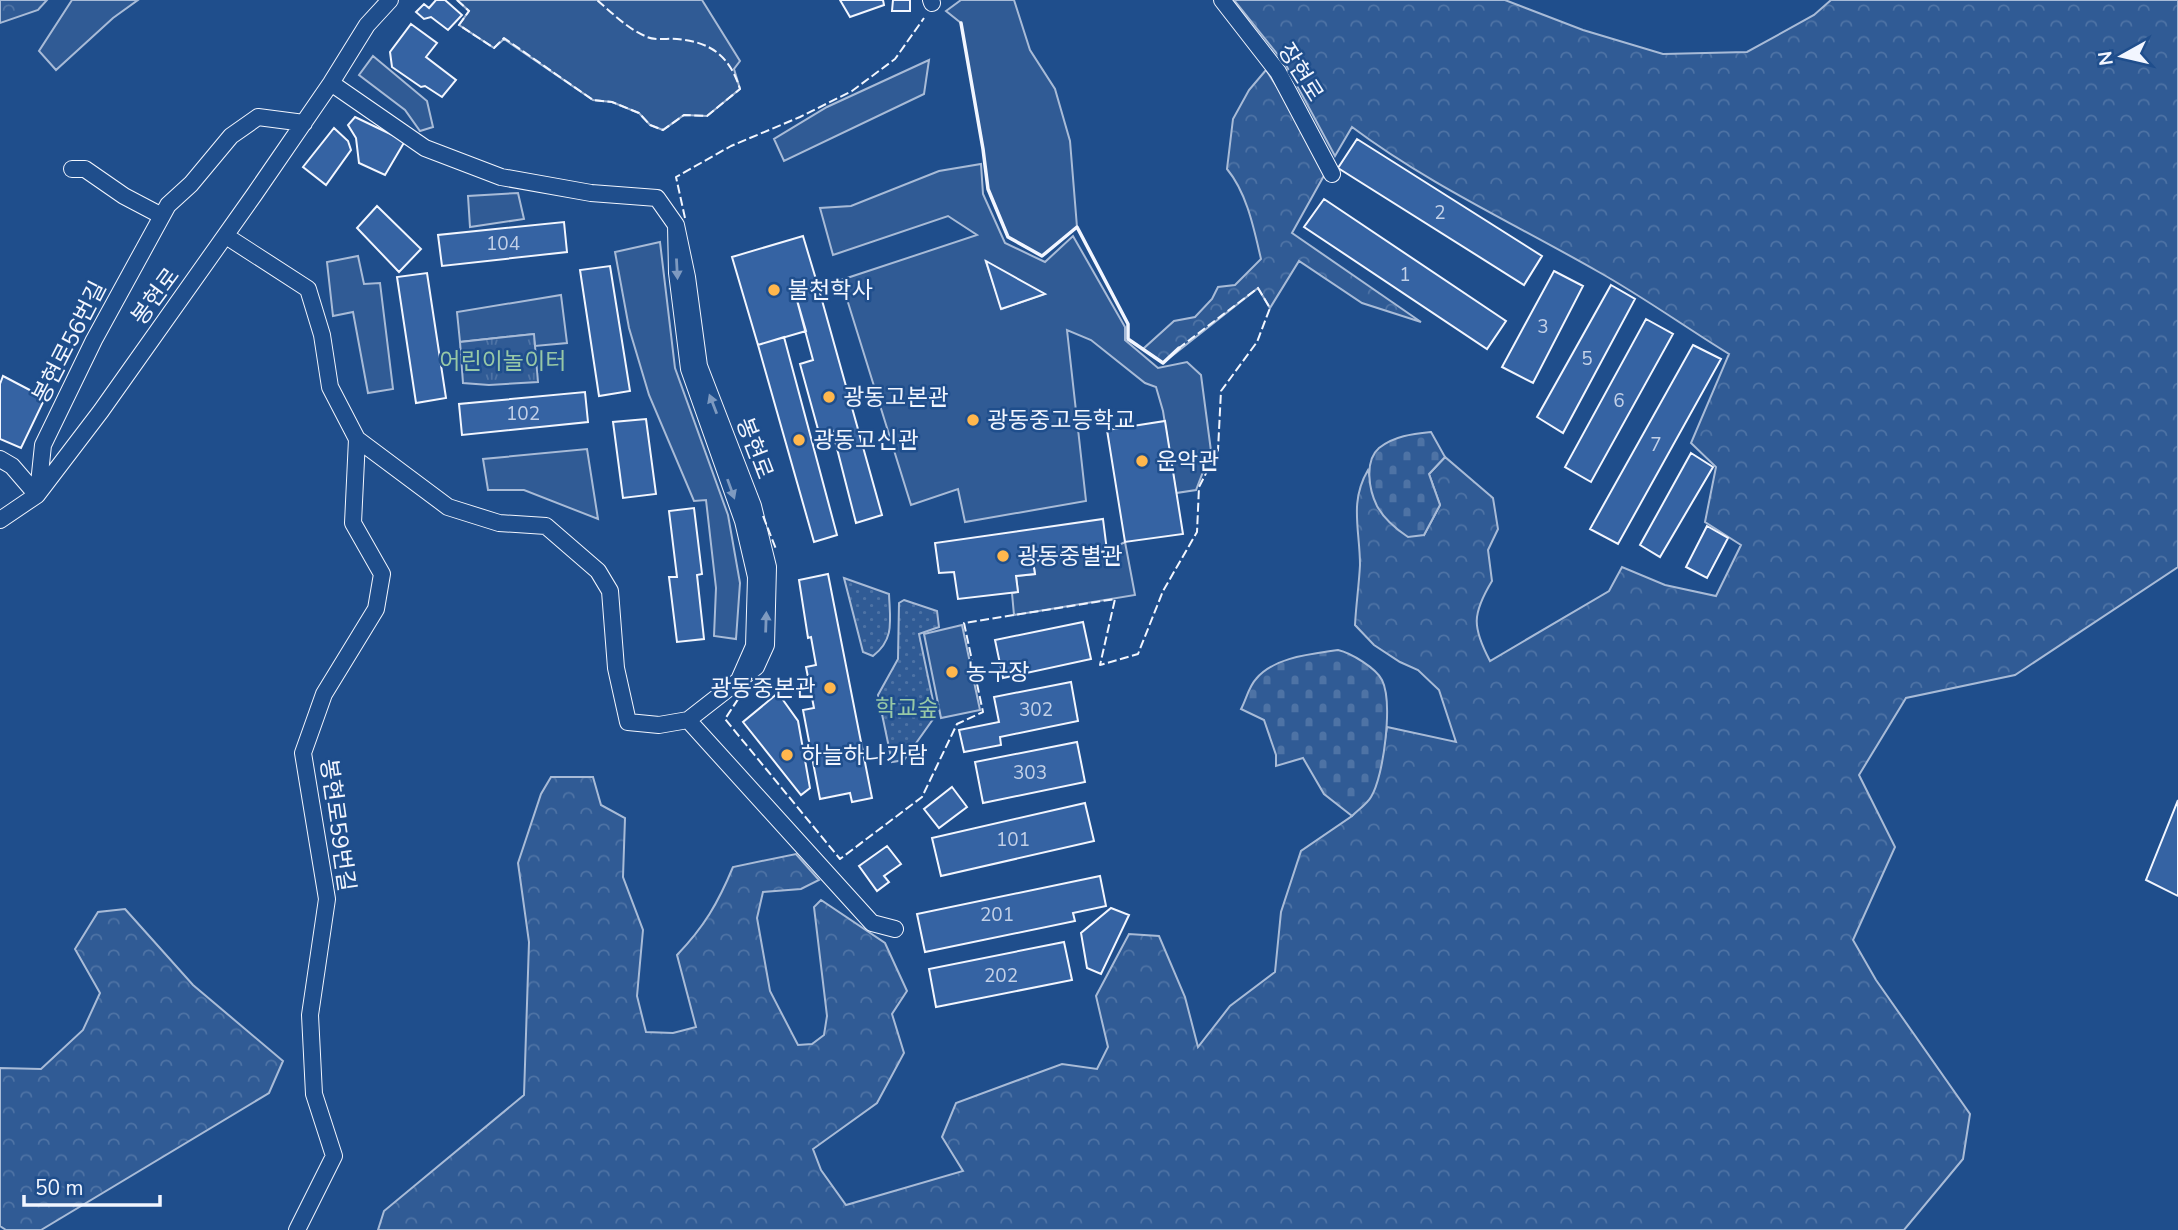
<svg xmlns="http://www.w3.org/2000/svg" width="2178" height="1230" font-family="'Nunito Sans','Noto Sans KR',sans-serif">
<defs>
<pattern id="forest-crowns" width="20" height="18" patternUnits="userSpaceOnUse" patternTransform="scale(1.75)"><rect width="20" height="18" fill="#305b95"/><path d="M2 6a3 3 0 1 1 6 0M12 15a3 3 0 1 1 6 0" fill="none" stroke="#4e73a5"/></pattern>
<pattern id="cemetery-stones" width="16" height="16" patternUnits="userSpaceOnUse" patternTransform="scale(1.75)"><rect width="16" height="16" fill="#305b95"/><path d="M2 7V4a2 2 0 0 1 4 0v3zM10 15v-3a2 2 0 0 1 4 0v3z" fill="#4e73a5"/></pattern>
<pattern id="park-tufts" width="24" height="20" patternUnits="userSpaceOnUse" patternTransform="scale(1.75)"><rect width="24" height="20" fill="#305b95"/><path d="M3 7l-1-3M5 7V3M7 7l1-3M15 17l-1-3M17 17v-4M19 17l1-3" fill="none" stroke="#4e73a5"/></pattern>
<pattern id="garden-dots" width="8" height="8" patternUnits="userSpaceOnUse" patternTransform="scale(1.75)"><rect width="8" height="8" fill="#305b95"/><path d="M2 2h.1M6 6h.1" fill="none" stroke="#4e73a5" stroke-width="1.8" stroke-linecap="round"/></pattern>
</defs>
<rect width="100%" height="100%" fill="#1f4e8c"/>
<path fill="#305b95" stroke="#a8bbd7" stroke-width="2" fill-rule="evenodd" d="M72 0H138L113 18 56 70 39 51Z
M457 0H702L740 61 734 69 740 89 707 116 684 115 663 130 650 125 639 113 612 102 593 100 504 39 494 48 459 25 469 11Z
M961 0H1014L1030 50 1055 89 1070 141 1077 227 1042 256 1008 237 988 189 983 149 961 23 946 11Z
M373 56 427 101 433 127 420 131 405 110 359 75Z
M929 60 924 94 784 161 774 139 827 107Z
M981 164 983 194 1005 243 1045 262 1073 236 1125 327V340L1158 368 1187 362 1201 375 1211 451 1196 490 1176 493 1163 411 1156 387 1145 383 1091 340 1067 330 1086 501 965 522 958 489 911 505 841 280 977 235 948 216 833 255 820 208 851 206 939 171ZM986 262 1044 294 1002 309Z
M518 193 524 219 470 227 468 196Z
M660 242 675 368 728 515 740 583 736 639 714 636 716 588 706 500 694 501 649 395 629 328 615 252Z
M358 256 364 284 380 283 393 389 368 393 353 312 333 316 327 262Z
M561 295 567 343 535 346 533 334 460 342 457 312Z
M587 449 598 519 524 490H488L483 459Z
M1125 542 1135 595 1014 615 1012 593 1018 592 1016 576 1035 574 1033 561 1107 551Z
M962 625 980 710 941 718 924 634Z"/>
<path fill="url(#forest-crowns)" stroke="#a8bbd7" stroke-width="2" d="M0 0H47L38 10 0 23Z
M1234 0H1505L1583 30 1663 54 1747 52 1814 15 1831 0H2178V567L2015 675 1906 698 1859 775 1895 847 1853 940 1876 980 1970 1114 1963 1159 1904 1230H378L384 1211 524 1095 529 942 518 863 541 794 551 777H593L601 805 625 818 623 877 643 930 637 996 646 1032 673 1033 696 1027 677 955C704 927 718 903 733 867L796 854 819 880 801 889 763 892 757 918 770 991 798 1045 812 1044 824 1035 827 1016 814 907 821 900 885 943 907 991 892 1014 904 1053 877 1103 813 1149 821 1170 846 1205 963 1171 942 1137 956 1103 1062 1064 1097 1069 1108 1047 1096 996 1129 934 1159 936 1185 997 1198 1047 1230 1006 1275 972 1281 912 1301 851 1352 816 1381 764 1387 727 1456 742 1439 690 1418 670 1400 662 1374 645 1355 625C1356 605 1359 585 1360 565 1360 530 1349 502 1368 470L1377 505 1424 535 1440 505 1429 474 1445 457 1493 498 1498 529 1488 550 1492 581C1472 614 1472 627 1490 661L1609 591 1622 567 1665 585 1716 596 1741 545 1705 522 1716 467 1691 443 1729 354C1685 327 1642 296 1597 271 1515 224 1428 184 1352 127L1335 156 1286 65Z
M1266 70 1291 108 1326 172 1292 233 1421 322 1362 303 1299 261 1270 308 1258 288 1163 363 1143 349 1174 321 1195 317 1212 299 1218 287 1235 285 1261 259C1254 229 1247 193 1227 169L1233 119 1249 90Z
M125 909 193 985 283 1061 269 1093 41 1230H6L0 1226V1068L41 1069 83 1030 100 993 75 949 98 912Z"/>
<path fill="url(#cemetery-stones)" stroke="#a8bbd7" stroke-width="2" d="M1431 432 1445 457 1429 474 1440 505 1424 535 1408 537C1396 529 1384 519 1377 506 1369 490 1364 461 1379 448 1394 436 1412 434 1431 432Z
M1338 650C1351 653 1376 668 1382 680 1393 702 1384 776 1371 797 1367 804 1358 810 1352 816L1324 794 1303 758 1276 766V755L1264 720 1241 709C1246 700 1249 686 1256 679 1274 657 1312 654 1338 650Z"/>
<path fill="url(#park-tufts)" stroke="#a8bbd7" stroke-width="2" d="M534 334 538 382 489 385 463 383 460 342Z"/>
<path fill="url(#garden-dots)" stroke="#a8bbd7" stroke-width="2" d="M844 578 889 594C890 620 895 639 873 656L863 652Z
M904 600 937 611 939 627 919 634 936 715 904 760 892 762 878 695 898 659 899 603Z"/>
<path fill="#3563a3" stroke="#f2f6ff" stroke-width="2" d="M436 0H445L462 15 448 30 431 17 424 19 416 12 424 4 429 8Z
M840 0H883L884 5 850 17Z
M893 0H910V11H892Z
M411 24 437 43 426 57 456 80 442 97 425 86 421 87 392 67 390 52Z
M355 117 405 141 385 175 359 163 356 138 348 125Z
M334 128 348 141 351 150 326 185 303 167Z
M1357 139 1542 256 1524 285 1338 168Z
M1324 199 1506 321 1487 349 1304 227Z
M377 206 421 249 399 272 357 228Z
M564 222 567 252 442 266 438 235Z
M803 236 818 286 795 293 806 331 758 345 732 257Z
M986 261 1045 294 1001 309Z
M610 266 630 391 599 396 580 270Z
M1554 271 1583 286 1533 383 1502 367Z
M427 273 446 398 416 403 397 277Z
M1611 285 1635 299 1563 433 1537 417Z
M818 286 882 515 856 523 832 429 819 433 800 364 813 360 795 293Z
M1646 319 1673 334 1591 482 1565 467Z
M784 337 837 535 814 542 758 345Z
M1693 345 1721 359 1618 544 1590 529Z
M3 376 45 398 21 448 0 439V384Z
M585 392 588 422 462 435 459 404Z
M646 419 656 494 623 498 613 422Z
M1165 421 1183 534 1125 542 1107 430Z
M1691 453 1713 467 1660 557 1640 545Z
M694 508 702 574 697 575 704 639 677 642 669 577H677L669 511Z
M1103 519 1107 551 1033 561 1035 574 1016 576 1018 592 958 599 954 572 939 573 935 543Z
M1707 526 1728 538 1707 578 1686 567Z
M828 574 872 798 852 802 850 793 820 799 803 710 814 708 806 667 816 665 811 637 808 638 799 580Z
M1083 622 1091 659 1003 678 995 640Z
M1071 682 1078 721 1000 737 1001 745 964 752 959 730 999 722 994 697Z
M778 693 798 721 810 788 801 795 743 722Z
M1077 742 1085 782 983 803 975 762Z
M952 787 967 807 939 828 924 809Z
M2178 800V896L2146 880Z
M1085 803 1094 841 941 876 932 838Z
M887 846 901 864 884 876 889 882 877 891 859 866Z
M1100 876 1106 906 1073 913 1075 921 925 952 917 914Z
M1111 908 1129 915 1101 974 1087 968 1081 933Z
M1064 942 1072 980 936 1007 929 969Z"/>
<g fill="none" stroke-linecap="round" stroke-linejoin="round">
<defs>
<path id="minor" d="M931 0 932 3
M1222 0 1278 72 1332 174
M331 83 425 148 501 177 591 193 657 198 676 225
M72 169H85L124 196 162 216
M226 236 308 289 322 335 330 387 357 439 448 507 499 523 546 526 598 571 610 591 616 668 628 722 659 725 688 720 756 667 766 645 768 567 753 506 699 366 687 277 676 225 677 273 689 369 743 521 756 577 754 646 739 680
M0 459 12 466 37 495
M38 493 43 445 94 340 168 205 191 184 231 136 258 117 304 123
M0 520 37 495 101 411 254 195 331 83 367 25 390 0
M688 720 872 923 895 929
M297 1230 334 1156 314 1094 310 1015 327 899 303 753 324 694 376 609 382 574 353 523 357 439"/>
</defs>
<use href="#minor" stroke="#f2f6ff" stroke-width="18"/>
<use href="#minor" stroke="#1f4e8c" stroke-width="16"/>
<path stroke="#f2f6ff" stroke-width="2" stroke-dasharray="9 3.5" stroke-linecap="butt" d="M457 0 469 11 459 25 494 48 504 38 593 100 612 102 639 113 650 125 663 130 684 115 707 116 740 89C730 57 712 42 677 39 667 38 654 41 645 36 627 28 612 13 597 0
M685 218 676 177 731 146 800 117 852 91 895 59 924 18
M763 516 776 549
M752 678 725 719 840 859 922 797 957 724 983 712 964 623 1115 599 1100 665 1138 654 1163 591 1197 532 1199 487 1218 450 1221 391 1257 342 1270 308 1258 288 1179 348"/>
<path stroke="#f2f6ff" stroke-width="3.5" d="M961 23 983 149 988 189 1008 237 1042 256 1077 227 1128 324V339L1163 363 1179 348"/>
</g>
<defs><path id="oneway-solid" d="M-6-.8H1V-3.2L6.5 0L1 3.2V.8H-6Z" transform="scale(1.75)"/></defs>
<g fill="#7e9ac0">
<use href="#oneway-solid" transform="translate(677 269) rotate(87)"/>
<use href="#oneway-solid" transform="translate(713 404) rotate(-111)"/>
<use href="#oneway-solid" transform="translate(731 489) rotate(70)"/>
<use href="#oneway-solid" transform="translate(766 622) rotate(-88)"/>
</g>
<g fill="#ffb74d" stroke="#1f4e8c" stroke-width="2.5">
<circle cx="774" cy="290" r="7"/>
<circle cx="829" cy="397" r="7"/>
<circle cx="973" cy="420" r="7"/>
<circle cx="799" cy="440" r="7"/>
<circle cx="1142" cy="461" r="7"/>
<circle cx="1003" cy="556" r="7"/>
<circle cx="952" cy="672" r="7"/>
<circle cx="830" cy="688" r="7"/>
<circle cx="787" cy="755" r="7"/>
</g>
<g text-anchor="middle" stroke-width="5" stroke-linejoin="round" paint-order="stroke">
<g font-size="19" fill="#c3d1e8">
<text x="1440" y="219">2</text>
<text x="503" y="250">104</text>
<text x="1405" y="281">1</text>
<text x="1543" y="333">3</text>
<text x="1587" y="365">5</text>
<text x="1619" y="407">6</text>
<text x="523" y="420">102</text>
<text x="1656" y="451">7</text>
<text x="1036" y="716">302</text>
<text x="1030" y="779">303</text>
<text x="1013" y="846">101</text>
<text x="997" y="921">201</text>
<text x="1001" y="982">202</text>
</g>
<g font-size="23" fill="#f2f6ff" stroke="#1f4e8c">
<text transform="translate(1301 72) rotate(58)" y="8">장현로</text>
<text transform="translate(155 296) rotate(-54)" y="8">봉현로</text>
<text transform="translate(69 342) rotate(-63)" y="8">봉현로56번길</text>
<text transform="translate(755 448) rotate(69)" y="8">봉현로</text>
<text transform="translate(338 825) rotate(82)" y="8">봉현로59번길</text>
</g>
<g font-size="23" fill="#f2f6ff" stroke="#1f4e8c" text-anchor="start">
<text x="788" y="298">불천학사</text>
<text x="843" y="405">광동고본관</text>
<text x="987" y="428">광동중고등학교</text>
<text x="813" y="448">광동고신관</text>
<text x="1156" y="469">운악관</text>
<text x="1017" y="564">광동중별관</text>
<text x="966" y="680">농구장</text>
<text x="816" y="696" text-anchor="end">광동중본관</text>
<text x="801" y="763">하늘하나가람</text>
</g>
<g font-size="23" fill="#97c8a6" stroke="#1f4e8c">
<text x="503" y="369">어린이놀이터</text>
<text x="907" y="716">학교숲</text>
</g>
</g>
<g transform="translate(2122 56) rotate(262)" stroke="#1f4e8c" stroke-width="5" paint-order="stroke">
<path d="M0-5L12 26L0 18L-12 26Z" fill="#f2f6ff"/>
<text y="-10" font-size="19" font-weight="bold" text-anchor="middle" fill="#f2f6ff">N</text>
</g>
<path d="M24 1195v10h136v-10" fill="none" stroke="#f2f6ff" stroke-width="3.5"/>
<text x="35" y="1195" font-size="21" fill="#f2f6ff" stroke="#1f4e8c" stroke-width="5" paint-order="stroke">50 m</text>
</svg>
